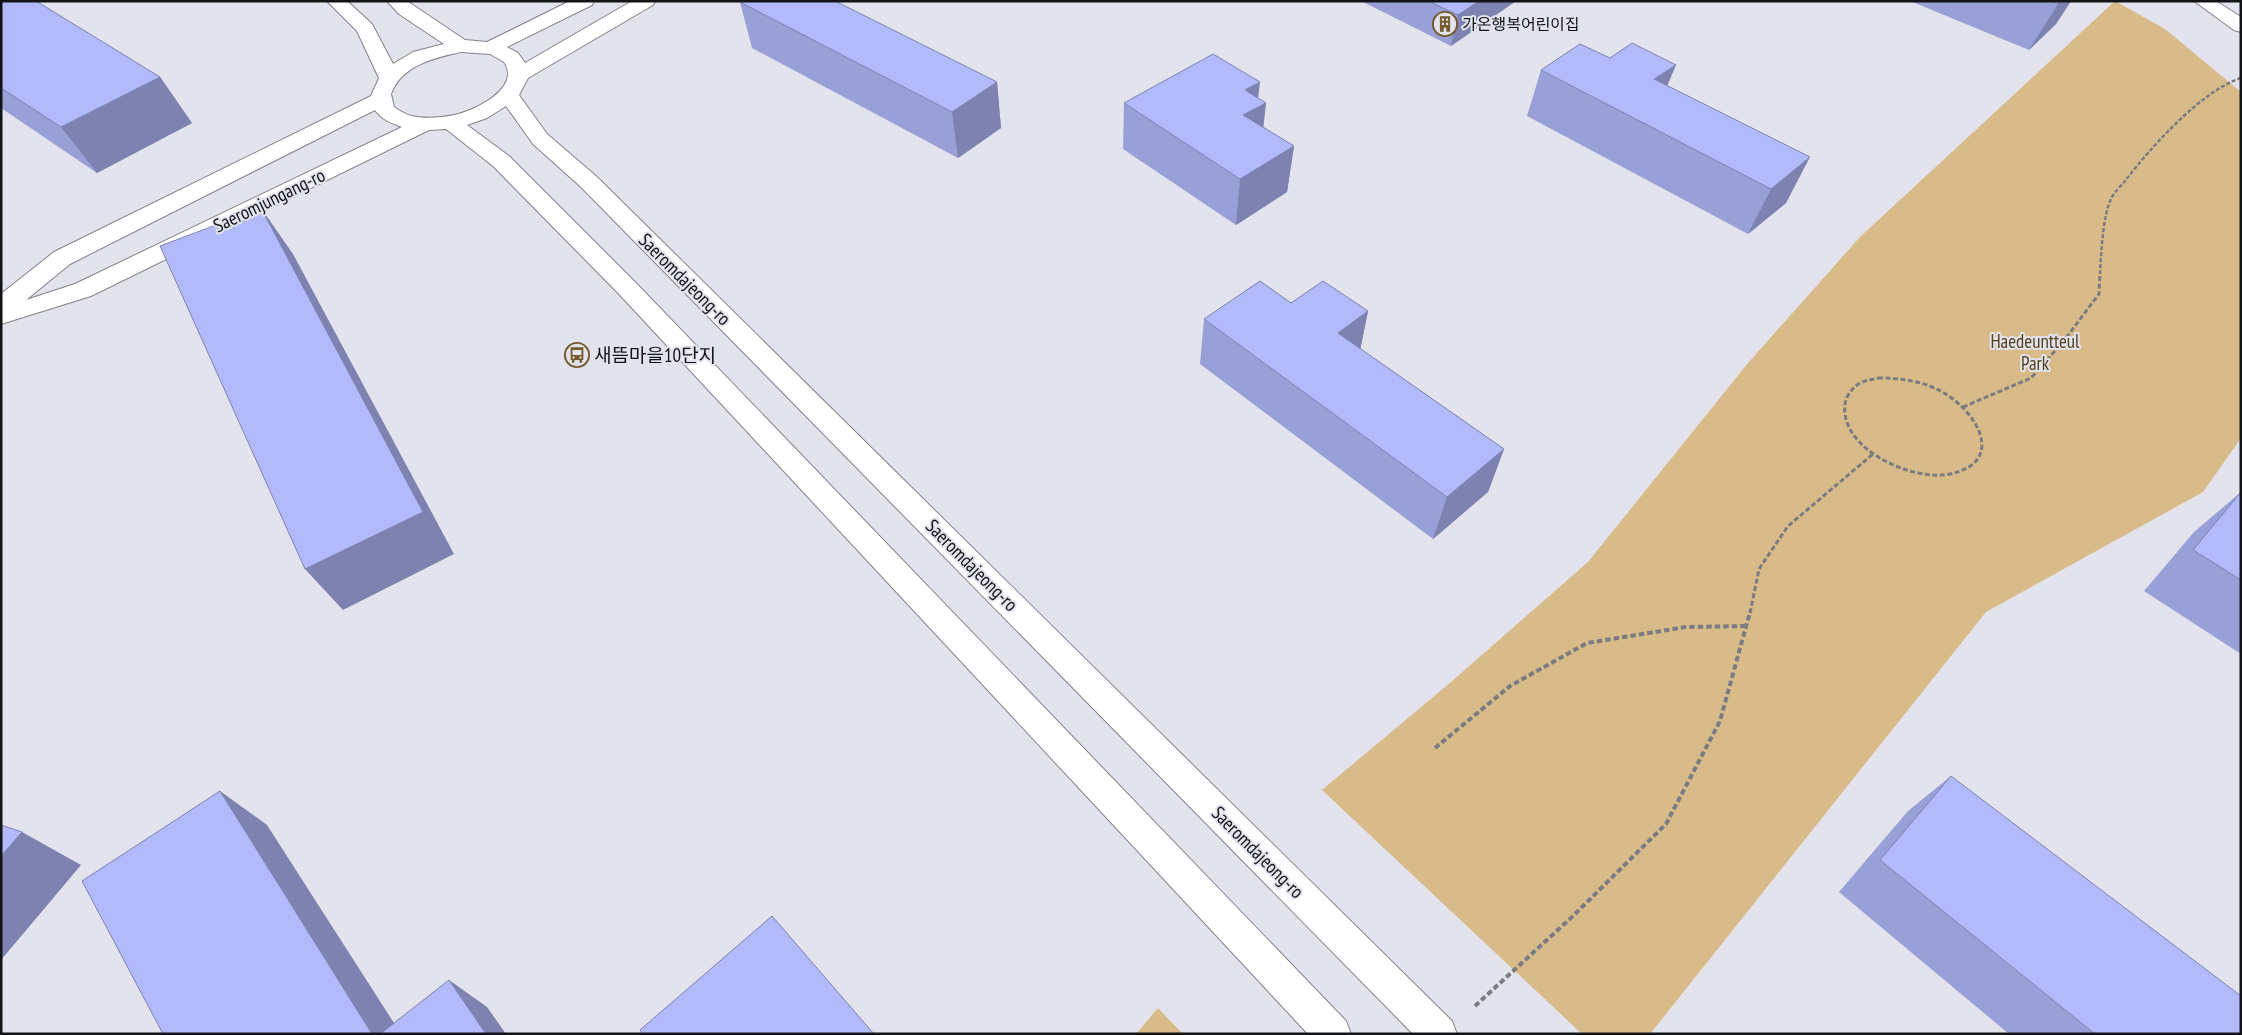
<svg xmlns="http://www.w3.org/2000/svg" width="2242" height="1035" font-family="'PT Sans Narrow','Noto Sans KR',sans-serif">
<rect width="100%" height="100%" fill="#e2e3ec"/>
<path fill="#d8bb89" d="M2115 1 2165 29 2241 92V438L2203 492 1986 612 1650 1034H1582L1322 790 1451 682 1588 562 1748 363 1860 237Z
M1158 1008 1183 1034H1136Z"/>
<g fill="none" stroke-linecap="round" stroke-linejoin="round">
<defs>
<path id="secondary" d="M327 1H347L372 24 393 64 413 52 444 44 399 14 387 1H407L465 40 487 42 570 1H594L592 5 507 47 518 53 525 63 632 1H655L653 5 528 78 519 95 547 134 597 177 1452 1021 1457 1034H1413L581 187 533 144 506 106 487 118 467 125 509 156 635 282 1346 1021 1351 1034H1308L619 294 493 166 446 129 429 130 91 296 1 324V294L54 252 371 96 379 78 357 31ZM461 52 490 54 504 62C522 88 474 111 454 115 440 118 425 119 411 116 405 114 400 111 394 107L391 94C402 65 434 58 461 52ZM375 110C382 120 391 123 402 127L75 284 26 300 70 264Z
M2194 1H2216L2241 17V32L2234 30Z"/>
</defs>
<use href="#secondary" stroke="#81828a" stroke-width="2"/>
<path stroke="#7b7c82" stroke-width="2.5" stroke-dasharray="4 2" stroke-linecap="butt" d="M2100 274C2101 255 2103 215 2111 199 2114 192 2121 186 2125 181 2151 147 2201 91 2241 78"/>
<path stroke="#7b7c82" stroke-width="3" stroke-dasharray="5 2.5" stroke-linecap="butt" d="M1878 378C1901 378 1924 381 1944 393 1978 413 2006 462 1950 474 1913 482 1839 449 1845 404 1846 396 1852 388 1860 383 1865 380 1872 380 1878 378Z
M1963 407 2031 378 2063 342 2099 294 2100 273
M1750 613 1759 569 1788 526 1873 454"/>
<path stroke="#7b7c82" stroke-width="4" stroke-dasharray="5.5 3" stroke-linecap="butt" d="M1435 748 1510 686 1587 643 1686 627 1747 626
M1475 1006 1573 916 1666 824 1720 721 1750 612"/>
<use href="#secondary" fill="#fff" fill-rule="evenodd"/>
</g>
<path fill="#99a0d8" d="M1 1 160 77 192 123 97 173 1 108Z
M1361 1H1516L1451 46Z
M1910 1H2071L2056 24 2029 50Z
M740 2 997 82 1001 128 958 158 752 48Z
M1541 70 1667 86 1786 203 1748 234 1527 116Z
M1258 98 1266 103 1263 127 1294 146 1287 192 1236 225 1123 149 1124 103Z
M1291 303 1368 311 1360 349 1504 449 1488 492 1433 539 1200 364 1204 319Z
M2241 492V654L2144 591 2194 532Z
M1951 776 2241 1034H2009L1839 892 1908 811Z"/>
<path fill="#7d82b0" d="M1479 1H1516L1451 46 1458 15Z
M2061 1H2071L2056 24 2029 50 2058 4Z
M1676 65 1657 110 1654 79Z
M160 77 192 123 97 173 61 127Z
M997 82 1001 128 958 158 952 112Z
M1260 82 1257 107 1266 103 1261 148 1239 161 1245 90Z
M1294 146 1287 192 1236 225 1240 179Z
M1810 157 1786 203 1748 234 1771 189Z
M261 208 293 254 454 554 343 610 305 569Z
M1368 311 1359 356 1338 333Z
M1504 449 1488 492 1433 539 1447 497Z
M220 791 267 825 401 1034H372Z
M22 832 81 865 1 960V856Z
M449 980 487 1007 506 1034H486Z"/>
<path fill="#b2bafb" stroke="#7d82b0" d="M1 1H36L160 77 61 127 1 88Z
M742 1H835L997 82 952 112 740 2Z
M1428 1H1479L1458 15Z
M2050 1H2061L2058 4Z
M1632 43 1676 65 1654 79 1810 157 1771 189 1541 70 1580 44 1610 58Z
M1213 54 1260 82 1245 90 1266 103 1243 115 1294 146 1240 179 1124 103Z
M261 208 423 512 305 569 160 246Z
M1260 281 1291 303 1323 281 1368 311 1338 333 1504 449 1447 497 1204 319Z
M2241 492V580L2193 550Z
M1951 776 2241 996V1034H2095L1880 860Z
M220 791 372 1034H163L82 881Z
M1 825 22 832 1 856Z
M772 916 874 1034H643L640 1030Z
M449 980 486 1034H380Z"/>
<defs>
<symbol id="building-ring" viewBox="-11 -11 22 22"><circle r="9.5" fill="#e2e3ec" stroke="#745a2c" stroke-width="1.5"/><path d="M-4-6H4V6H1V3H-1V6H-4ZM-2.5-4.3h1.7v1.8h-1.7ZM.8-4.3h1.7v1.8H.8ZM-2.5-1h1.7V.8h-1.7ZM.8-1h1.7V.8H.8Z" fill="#745a2c"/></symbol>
<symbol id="bus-ring" viewBox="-11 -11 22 22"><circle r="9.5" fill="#e2e3ec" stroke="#745a2c" stroke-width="1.5"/><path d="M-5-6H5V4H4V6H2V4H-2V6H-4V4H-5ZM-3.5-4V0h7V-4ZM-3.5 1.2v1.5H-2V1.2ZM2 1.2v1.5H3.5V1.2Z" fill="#745a2c"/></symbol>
</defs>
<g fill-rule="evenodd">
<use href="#building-ring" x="1431" y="10" width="28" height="28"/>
<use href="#bus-ring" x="563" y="341" width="28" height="28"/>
</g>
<g text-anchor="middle" stroke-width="4" stroke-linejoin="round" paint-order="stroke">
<g font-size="16" fill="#131417" stroke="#e2e3ec" text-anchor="start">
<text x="1462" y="30">가온행복어린이집</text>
</g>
<g font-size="19" fill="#131417" stroke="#e2e3ec">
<text transform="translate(269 200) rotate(-26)" y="7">Saeromjungang-ro</text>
<text transform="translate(685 279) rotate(45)" y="7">Saeromdajeong-ro</text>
<text transform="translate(972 565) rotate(45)" y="7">Saeromdajeong-ro</text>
<text transform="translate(1258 852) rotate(45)" y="7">Saeromdajeong-ro</text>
</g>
<g font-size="19" fill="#523f1b" stroke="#e2e3ec">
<text x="2035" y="348">Haedeuntteul<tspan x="2035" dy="22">Park</tspan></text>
</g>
<g font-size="19" fill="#131417" stroke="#e2e3ec" text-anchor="start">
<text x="594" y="362">새뜸마을10단지</text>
</g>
</g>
<rect width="2242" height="1035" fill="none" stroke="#131417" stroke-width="5"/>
</svg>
